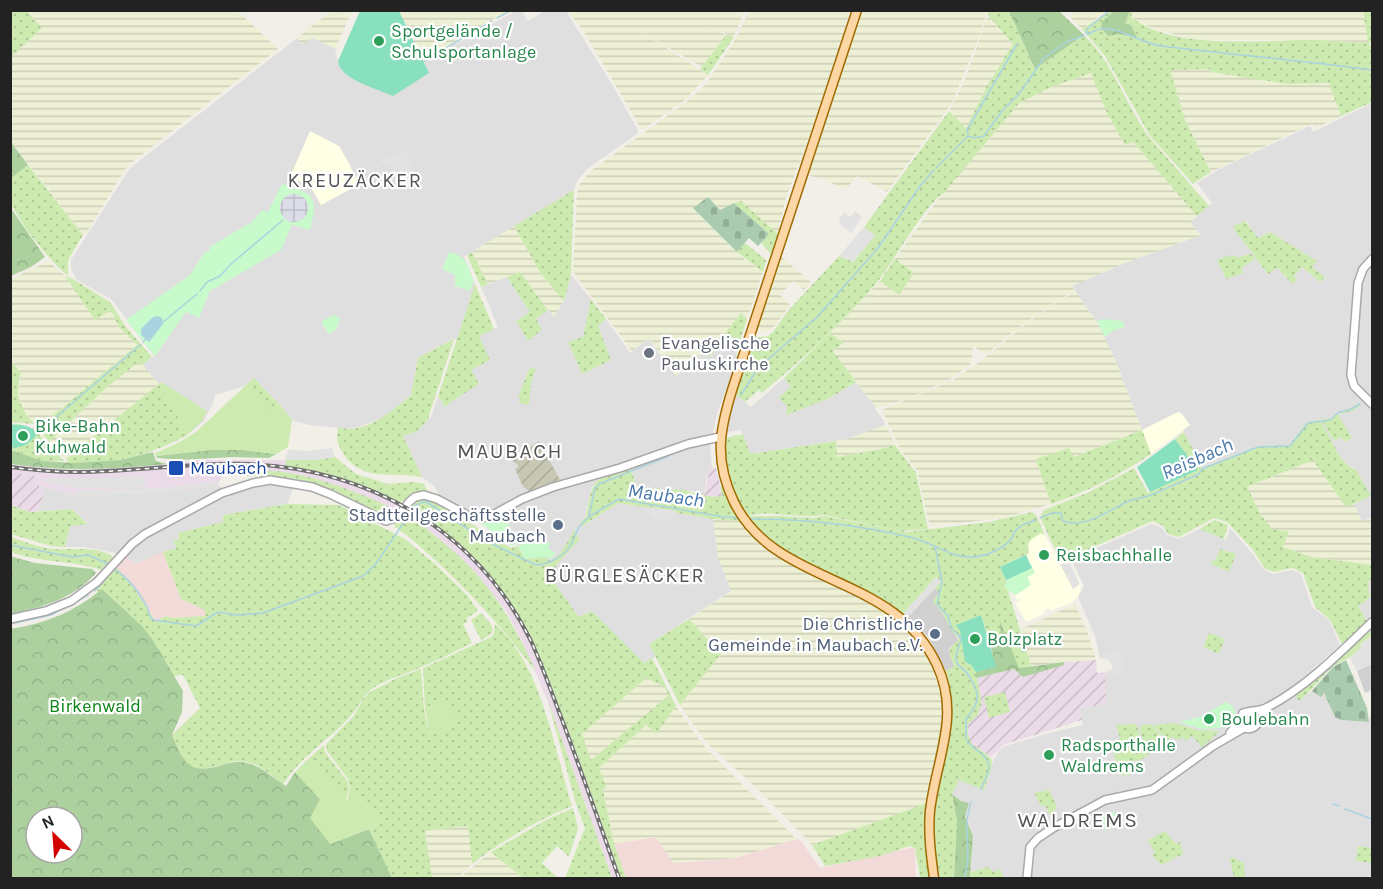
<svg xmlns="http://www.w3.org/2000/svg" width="1383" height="889" font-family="Karla,sans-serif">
<defs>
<pattern id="industrial-furrows" width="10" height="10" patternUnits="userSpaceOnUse" patternTransform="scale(1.5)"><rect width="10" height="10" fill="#ebdbe8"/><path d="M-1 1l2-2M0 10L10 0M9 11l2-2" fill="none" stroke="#c9bcc7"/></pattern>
<pattern id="construction-furrows" width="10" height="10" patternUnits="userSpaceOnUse" patternTransform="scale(1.5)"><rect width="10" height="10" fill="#c7c7b4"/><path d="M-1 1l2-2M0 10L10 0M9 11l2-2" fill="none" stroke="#abab9a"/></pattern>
<pattern id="farmland-rules" width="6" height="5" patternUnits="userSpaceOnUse" patternTransform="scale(1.5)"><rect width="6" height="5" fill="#eef0d5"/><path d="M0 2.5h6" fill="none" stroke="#ccceb7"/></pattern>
<pattern id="grass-dots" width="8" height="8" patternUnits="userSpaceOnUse" patternTransform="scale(1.5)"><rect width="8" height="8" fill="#cdebb0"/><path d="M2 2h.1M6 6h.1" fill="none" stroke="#b0c997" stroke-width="1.8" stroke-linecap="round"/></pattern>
<pattern id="forest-crowns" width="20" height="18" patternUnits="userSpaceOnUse" patternTransform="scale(1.5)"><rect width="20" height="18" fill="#add19e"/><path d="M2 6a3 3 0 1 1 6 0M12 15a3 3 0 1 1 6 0" fill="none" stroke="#95b388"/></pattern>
<pattern id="cemetery-stones" width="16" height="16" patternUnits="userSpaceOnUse" patternTransform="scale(1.5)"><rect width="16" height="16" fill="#aacbaf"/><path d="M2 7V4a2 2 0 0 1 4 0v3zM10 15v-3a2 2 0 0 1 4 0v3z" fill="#92ae96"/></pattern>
<pattern id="plaza-grid" width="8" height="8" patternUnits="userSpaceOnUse" patternTransform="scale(1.5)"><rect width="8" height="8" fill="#dddde8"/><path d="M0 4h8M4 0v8" fill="none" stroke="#bdbdc7"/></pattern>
</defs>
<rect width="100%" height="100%" fill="#f2efe9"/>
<path fill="#e0dfdf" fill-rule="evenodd" d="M516 11H522L528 21 545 11H566L610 81 638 130 637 134 587 169 577 181 574 190 464 257 475 284 457 340 452 339 418 358 411 395 387 415 362 426 352 429 309 425 292 420 280 405 251 379 245 386 215 395 213 403 204 421 188 434 159 384 142 365 154 356 112 300 77 280 71 269V260L130 168 297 38 301 44 313 37 335 49 339 66 395 93 428 73 423 62Z
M1372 103V518L1362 521 1354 504 1370 496 1354 468 1347 465 1339 455 1320 423 1307 422 1289 445 1258 446 1202 468 1183 430 1151 454 1115 359 1096 321 1072 286 1125 263 1201 235 1190 223 1212 203 1197 183 1221 168 1310 126 1313 132ZM1246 221 1258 238 1270 232 1317 262 1312 266 1325 278 1320 282 1302 267 1294 276 1286 278 1278 268 1268 274 1234 229Z
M571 275 591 299 583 337 582 374 597 325 606 319 630 353 648 338 676 376 704 352 709 357 731 336 739 344 736 354 739 356 718 411 710 444 712 468 706 480 704 496 693 491 664 492 659 488 639 491 631 469 602 476 592 487 583 526 619 503 713 519 718 557 731 591 649 644 656 656 644 664 592 611 579 618 557 587 525 559 517 544 511 546 478 521 474 515 441 499 434 486 422 477 403 436 413 432 431 417 438 396 445 407 458 395 471 370 479 335 498 327 481 287 507 277 536 319 548 310 554 316 564 301ZM517 464 539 486 529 491 523 487 515 469 518 467Z
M784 378 791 386 786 414 830 398 856 382 876 408 875 410 881 416 886 425 847 439 750 454 741 430 727 432 731 412 730 411 736 395 751 407Z
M218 484 227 493 262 484 294 487 287 504 223 515 224 522 178 533 177 548 135 564 124 556 116 553 84 547H65L70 526 88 523 72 509 38 511 44 493 39 486 77 495 158 493Z
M1151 524 1162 528 1167 535 1179 539 1199 529 1226 540 1230 528 1252 553 1264 570 1274 574 1292 570 1301 574 1312 607 1329 620 1340 645 1291 688 1299 700 1312 691 1321 696 1324 693 1335 717 1341 720 1369 722 1370 716H1372V876L1356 878H1004L1000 869 993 873 988 867 971 872 973 836 961 801 952 794 959 779 984 790 991 765 999 750 1005 746 1057 731 1083 725 1078 708 1106 704 1103 674 1112 669V664L1108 659H1100L1095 636 1078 597 1084 586 1071 559Z
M1369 580H1372V616L1367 621 1358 605 1365 602Z"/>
<path fill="#f2dad9" d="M163 552 181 599 205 610V616L173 618 165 616 156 622 147 607 115 566 124 556 135 564Z
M656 837 674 863 735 858 797 839 802 842 820 868 915 847 916 878H626L614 844Z"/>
<path fill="url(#industrial-furrows)" d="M710 468H716L723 497 704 496Z
M10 472 40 477 39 486 44 493 38 511 30 512 11 505Z
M1096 660 1097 673 1105 672 1106 704 1079 708 1082 720 1003 745 991 757 970 743 967 725 982 704 976 678 1014 669 1064 665V662Z"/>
<path fill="#ffffe5" d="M310 131 339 146 351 167 349 169 351 168 360 184 321 205 310 186 290 177Z
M1178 412 1182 414 1190 425 1151 454 1142 430Z
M1041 533 1045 535 1056 557 1069 560 1081 584 1080 592 1078 597 1071 603 1050 611 1049 608 1044 611 1045 613 1026 622 1015 603 1021 600 1020 599 1017 600 1015 595 1025 590 1027 577 1034 573 1026 555 1029 553 1027 547 1029 540Z"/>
<path fill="#d0d0d0" d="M935 588 940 592 934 599 959 641 951 646 949 650 954 667 946 671 929 638 908 617Z
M1372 664V690L1365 693 1357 671Z"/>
<path fill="#ebdbe8" d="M195 460H285L287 466 330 474 358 483 401 502 397 506 392 508 343 488 305 477 269 471 221 472 223 475 218 484 179 491 77 495 39 486 40 477 11 472V464L69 470 153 465Z
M419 513 457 541 476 559 492 578 519 615 546 672 593 795 621 878H612L551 709 522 641 506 611 471 568 415 518Z"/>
<path fill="url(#construction-furrows)" d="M539 441 560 480 529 491 523 487 515 469 518 467 517 464 513 461 514 458Z"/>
<path fill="url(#farmland-rules)" d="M27 10 238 11 278 49 127 166 86 234 83 235 11 142 10 56 41 28Z
M1133 10 1363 11 1369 43 1321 40H1198L1158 30 1139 23 1131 16Z
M331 11H352L335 49 313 38 301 44 297 38Z
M399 11H507L423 60Z
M568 11H744L734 37 705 25 726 35 702 67 640 31 708 75 684 101 642 130 584 32Z
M749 11H850L838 53 803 154 785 200 778 234 741 201 720 210 693 208 744 259 763 272 747 319 741 313 727 331 676 376 649 338 632 351 573 272 577 193 580 184 592 170 684 104 706 84 735 40Z
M862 11H987L982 30 952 103 887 192 857 176 845 190 826 180 807 175Z
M1072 11V10L1107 11 1082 29 1070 17Z
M988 15 1013 44 987 86 966 128 949 111 965 80Z
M1209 69 1210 72 1288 83H1330L1341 116 1315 128 1313 124 1307 126 1211 172 1185 120 1169 70Z
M1091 73 1125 144 1133 142 1197 216 1190 223 1201 235 1125 263 1072 286 1074 290 1025 323 985 355 973 346 972 361 969 365 952 378 907 399 876 408 833 351 843 343 830 333 880 281 899 295 914 273 895 259 934 205 1019 103 1054 86Z
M514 226 541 274 564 301 554 317 520 272 488 284 472 252Z
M780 256 811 282 804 290 793 281 780 295 790 305 773 328 764 332 760 331 757 326Z
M48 261 65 276 95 319 111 309 125 333 137 345 38 428 21 407 19 390 21 373 11 361V279Z
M1076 292 1096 321 1115 359 1142 430 1074 457 1036 459 1051 504 1003 518 932 526 928 520 917 470 900 449 882 410 953 380 978 363 1026 324 1063 298Z
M139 361 159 384 66 459 62 457 49 442 106 388Z
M886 425 895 445 881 449 837 457 836 441 847 439Z
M1314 459 1346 507 1354 504 1362 521 1372 518V565L1312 557 1283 547 1255 505 1247 487Z
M713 519 741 521 749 533 773 552 824 581 880 607 909 631 922 647 932 663 942 700 941 737 927 803 812 845 759 790 708 744 692 723 680 705 721 654 689 619 731 591 718 557Z
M1075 604 1087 631 1096 660 1064 662 1031 666 1021 629Z
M646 678 665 687 668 696 592 761 581 734Z
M676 706 702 744 796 839 735 858 674 863 656 837 614 844 599 768 646 724 656 733Z
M469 826 472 864 457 878H432L425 831Z
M491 852 523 878H459Z"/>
<path fill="url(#grass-dots)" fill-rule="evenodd" d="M1133 10 1131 17C1175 52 1265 39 1318 40 1335 40 1352 44 1368 42L1363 11H1372V42L1369 43V45H1372V102L1341 116 1329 83 1288 84 1210 72 1209 69 1170 70 1185 120 1211 172 1193 184 1150 136 1105 56 1082 29 1110 11H1114L1103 22 1101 28 1108 36 1120 34 1136 37 1131 25 1125 23 1130 11Z
M10 11H27L42 28 11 57Z
M988 11H1009L1035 69 1084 35C1114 64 1125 104 1149 137L1209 206 1197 216 1133 142 1125 145 1107 113 1091 73 1054 86 1019 103 944 193C925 204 895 260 878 281 844 322 803 359 762 393L759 390 745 402 736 395 754 338 768 336 773 332 787 312 839 256 853 262 874 236 864 227 949 111 966 128 987 86 1013 44 988 15Z
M727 34 734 37 708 75 700 69Z
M28 165 83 235 68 260V275C56 270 13 214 11 202 9 194 11 186 10 178Z
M574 190 571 275 564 301 541 274 514 226Z
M741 201 778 234 771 254 761 243 769 234 734 203Z
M1245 221 1258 238 1270 232 1317 261 1312 267 1325 277 1320 282 1302 267 1294 276 1297 280 1292 284 1278 268 1268 274 1234 229 1233 226Z
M745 243 766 260 763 272 737 252Z
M472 252 488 284 481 287 467 255Z
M1248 254H1251L1255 259 1241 268 1244 273 1226 279 1217 260 1229 255 1230 257 1235 255 1238 258Z
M895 259 914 273 899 295 880 281Z
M520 272 548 310 536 319 542 329 528 341 516 321 530 312 507 277Z
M65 276 73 279 110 302 126 327 152 357 142 365 138 362 106 388 49 442 38 428 137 345 119 327 111 310 95 320Z
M475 284 494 329 479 336 490 360 471 370 479 384C468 392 456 397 445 407L438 396Z
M591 299 606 319 598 326 611 360 582 374 568 342 583 337Z
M741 313 747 319 739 344 731 336 709 357 704 352 727 331Z
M830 333 843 343 833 351 856 382 830 398 786 415 787 407 779 398 791 386 784 378Z
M453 339H454L428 419 418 431 403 436 422 477C392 471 360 484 341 450 337 442 336 436 338 427 364 436 392 411 411 395L418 358Z
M11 361 21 373C15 395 19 407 34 424L11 422Z
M530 367 536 369 531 383 529 405 519 403 520 398 518 397Z
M254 378 280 405 270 413 245 386Z
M159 384 188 434 186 436C142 458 118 463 69 463L66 459Z
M1359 403 1361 405 1353 411 1338 414 1352 438 1345 442 1340 437 1334 441 1321 419H1330Z
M1320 420 1339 455 1347 465 1356 470 1371 496 1346 507 1313 460 1247 487 1261 515 1272 529 1289 532 1283 547 1312 557 1372 565V580H1369L1368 593 1372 594 1365 602 1358 606 1367 621 1342 644 1330 620 1315 607 1303 573 1292 568 1274 572 1265 569 1253 550 1227 522 1214 518 1179 537 1168 534 1163 526 1153 521 1066 559 1059 558 1040 517 1044 510 1087 493 1134 468 1148 493 1198 470 1175 439 1184 432 1202 468 1258 446 1289 445 1307 422Z
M18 424 34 429 64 461H43L11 450 10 425Z
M1142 430 1151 454C1120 475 1087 492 1051 504L1036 459 1069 448 1074 457Z
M743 434 750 454 836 441 837 457 881 449 895 445 916 473 928 529 902 531 823 515C799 520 771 509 748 516H783L812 518 824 516 906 532 989 522 1032 512 1036 515 1045 535 1041 533C1031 539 1026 541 1029 553L1000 567 1007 582 1004 586 1008 591 1031 666 1018 668 1001 623V641L991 648 981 615 956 625 960 631 965 662 971 665 976 672 982 704 977 716 967 725C969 752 978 743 992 760L991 770 984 790 959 780 952 794 957 821 954 878H939C936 856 931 831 934 809 942 756 960 727 944 672L954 667C951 653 944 650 959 640L957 636 951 630 942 612 933 602 939 592 935 588 940 581 936 577 903 614C876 596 847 582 818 568 798 558 776 549 760 533 736 510 724 471 725 438Z
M335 457 356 474 388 484 414 482 424 484 428 493H415L401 502C363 486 327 472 286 466L285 460H316Z
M630 468 639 491 659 488 664 492C680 486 688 492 703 495 709 497 716 496 722 497L720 486 722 487 730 505 741 521 713 519 619 503 582 526 580 522 586 517C593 478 592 479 630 468Z
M222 469C238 470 258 470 272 471 310 473 358 492 392 508L388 517H385L327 489 300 481 276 477 244 476 237 472 223 475 220 472Z
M420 499 434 501 511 548 518 546 525 559 544 557 550 561 560 554 575 530 579 540 557 564 553 574 557 587 579 617 592 611 644 663 652 658 676 706 656 734 646 725 599 768 606 787 603 790 614 844 626 878H621C601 824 583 769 562 715 544 666 526 618 492 578 469 549 440 527 409 507ZM646 678 665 687 668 696 591 760 582 734Z
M287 504 339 505 405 539 434 563 467 595 478 611 467 618V622L463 624 472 643C454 652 436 661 417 669 404 674 391 678 378 685 362 694 360 706 348 719 327 741 299 758 283 785 271 774 256 761 238 761 222 762 198 778 184 761 178 755 176 743 172 735L200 708 183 675 174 676 153 640 142 626 102 589 98 592 95 589 115 566 129 581 156 622 165 616 173 618 205 616V610L181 599 163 552 177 548 173 541 179 539 178 533 223 522V515Z
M10 505 30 512 72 509 88 524 70 526 65 547 51 546 11 534Z
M405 511C416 518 424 527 434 535 485 574 510 614 536 672 511 638 484 608 454 578 435 560 417 542 395 527L394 523Z
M1215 520 1228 525 1224 539 1199 529Z
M11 537C23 541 35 546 47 548 68 552 94 544 113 557L101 570C72 560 40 563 11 552Z
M1220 549 1236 554 1229 572 1211 564 1212 560 1215 561Z
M481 613 491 624 493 630 490 635 481 640 471 620Z
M689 619 721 654 680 705 649 644Z
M495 624C542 665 554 749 572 806 536 821 503 840 472 864L468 826 425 831 432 878H392L369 829 380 823 350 787 348 779 327 751 326 744 353 717 363 699 370 692 397 678 421 669 424 709 432 744 430 735 456 726 448 701 425 709 423 668 491 637 494 633Z
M1372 629V636L1360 644 1362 646C1354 657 1345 659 1334 666 1323 674 1312 691 1299 701L1295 695Z
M1209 633 1223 638 1224 641 1219 654 1203 647Z
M1005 692 1010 712 989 718 984 697Z
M548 701 612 878H565L585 828 576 804Z
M1174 723 1197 730 1218 731V733L1202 747 1192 736 1186 741 1183 737 1178 740 1172 737 1167 741 1153 725Z
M1136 724 1147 756 1136 763 1135 760 1130 762 1133 772 1130 773 1127 758 1131 748 1128 749 1124 736 1120 738 1116 725Z
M1141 725 1151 724 1168 745 1153 750 1148 756 1140 730Z
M324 745 325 752 348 782 349 788 346 800 308 759Z
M1049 790 1057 807 1050 815 1045 805 1041 806 1034 793Z
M927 803 926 830 930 878H920L915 848 910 846 880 856 825 866 812 845Z
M573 808 578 829 569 857 557 846 542 863 558 878H523L491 852 546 820Z
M1165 831 1176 844 1180 842 1183 854 1161 865 1152 855 1155 853 1148 840Z
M1358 846 1372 848V863L1356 861Z
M1232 857 1244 863 1245 878H1234L1230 859Z
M988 867 993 872 1000 869 1004 878H970L971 872Z"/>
<path fill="url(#forest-crowns)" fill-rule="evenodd" d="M1009 11H1059L1084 35 1035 69Z
M1114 11H1130L1125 23 1131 25 1137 38 1120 34 1108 36 1101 28 1102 22Z
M11 142 28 165 11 178H10Z
M10 207 45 257 31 267 11 276Z
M11 450 43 461 74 463 120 460 153 452 156 461 167 464C118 469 63 472 11 464Z
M209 450H244L276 454 269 458 232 457 181 460 157 458 156 456Z
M10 556 35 563 92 569 96 573C73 599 43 607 11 614Z
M102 589 142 626 153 640 183 691 182 712 172 735C183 760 187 775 219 766 226 764 234 761 242 762 264 766 268 775 286 786L295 772 320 799 330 844 369 829 392 878H11L10 629C45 624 76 611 102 589ZM36 817H72V853H36Z
M1000 621 1019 668 1064 662V665L1023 677 1014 669 976 678V672L995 667 991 648 1001 641Z
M952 794 961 801 969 803 965 816 973 836 970 878H954L957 821Z"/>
<path fill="url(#cemetery-stones)" d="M708 197 720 210 734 203 769 234 758 246 749 238 737 252 693 208Z
M1346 660 1367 708 1369 722 1341 720 1335 717 1324 693 1321 697 1312 691 1333 667Z"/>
<path fill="#c8facc" d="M282 184C314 194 319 195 310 230L292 225 281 250 210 291 199 318 186 312 155 356 126 320 190 275 204 253 210 250 209 247 252 222 262 210 268 212Z
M449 252C468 256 468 267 474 282L469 291 455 286V275L442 269Z
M333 315 340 318 337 329 329 334 321 322Z
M1103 319 1122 321 1125 327 1112 331 1105 337 1097 321Z
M503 513 517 544 511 546 478 521 489 520Z
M539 538 550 543 548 548 556 553 550 559 544 557 525 559 518 546Z
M1026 555 1035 573 1027 577 1031 585 1015 595 1006 589 1004 584 1007 582 1000 567Z
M1226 702 1233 706 1236 716 1224 728 1202 729 1178 722 1200 717Z
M1112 812 1119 813V826L1103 829 1099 815Z"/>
<path fill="#cdebb0" d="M161 382 207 411 202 421 188 434 159 384Z
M245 386 270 412 280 405 292 420 288 447 276 454 244 450H209L156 456 155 453 176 444 196 432Z
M448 701 457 726 430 735 425 709Z
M1124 736 1128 749 1132 748 1133 753 1130 754 1131 757 1127 758 1131 775H1121L1119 773H1111L1108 768 1117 765 1113 751 1122 749 1119 738Z
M308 759 347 801 350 787 381 824 330 844 310 818 320 799 295 772Z"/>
<path fill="#88e0be" d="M360 11H399L429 73 393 96C378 89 339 79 338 61Z
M11 425C21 424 31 425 37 434 31 443 21 449 11 447Z
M1175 439 1198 470 1150 492 1137 467Z
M1026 555 1032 568 1006 580 1000 567Z
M981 615 996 667 976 672 971 665 965 662 960 631 956 625Z"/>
<path fill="#e2e2e2" d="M405 149 412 173 398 181 388 162 364 175 362 172Z
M855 211 862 217 851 233 840 224 839 220 844 212 850 217Z
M864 227 875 236 853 262 839 256Z
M332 448 335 457 316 460H285L288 450 310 451Z
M145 476 146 487 73 488 42 481 43 478 79 479Z
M218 481V484L158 493 77 495V490L162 488Z
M649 507 676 511 675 517 669 522 653 519 654 516 648 514Z
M1070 563 1080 584 1073 589 1060 564Z
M936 577 941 581 908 617 903 614Z
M1372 636V664L1357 671 1350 658 1362 646 1360 644Z
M1119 649 1124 658V674L1106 676V672L1112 669V664L1108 659H1102L1101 656Z"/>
<path fill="url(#plaza-grid)" d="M280 208a14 14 0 1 1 28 0a14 14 0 1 1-28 0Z"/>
<path fill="#aad3df" d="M158 316 162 318 163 324 149 342 141 335V329L153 317Z"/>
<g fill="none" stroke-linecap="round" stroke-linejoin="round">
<path stroke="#aad3df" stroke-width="1.5" d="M497 18 510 11
M475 31 492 21
M1086 33 1087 29 1110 10
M1087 34C1092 33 1095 30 1100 29 1118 26 1143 44 1161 46 1232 55 1302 60 1372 70
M424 61 468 35
M968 134 967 130 974 118 1017 44
M936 168 968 136 975 138 984 136 1002 111 1019 94 1044 58 1068 41 1084 36
M200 291 207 282 220 276 231 264 283 220
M163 322 197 294
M143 342 146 339
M741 395 758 368 817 317 878 248 920 186 934 170
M40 431 140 345
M589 516 595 488 599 484 669 456
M1040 518 1052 513H1061L1063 521C1087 529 1108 510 1129 501 1136 498 1144 498 1151 495 1167 488 1183 481 1199 474L1202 469 1258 447 1290 446 1308 423 1330 420 1339 412 1349 410 1360 404
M750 519C803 519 857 525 909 537 930 541 949 557 970 557 986 557 1011 547 1015 531L1022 525 1036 520
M10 545 72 557 88 555 108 564
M935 546 942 582 937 604 948 616 951 628 958 634 961 639C960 645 956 652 956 658 956 666 963 668 967 673 981 694 981 701 966 719V739
M114 569C127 577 139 592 147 607 149 612 148 615 153 620L196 626 218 612 237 615 263 613 363 576 375 565 415 506 425 501 488 542 536 565C550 564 565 556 571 544 575 538 576 531 580 526 589 514 606 507 619 499L724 517 742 518
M95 591 113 570
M10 624 51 615 88 595
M967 741C970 745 973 747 978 751 996 764 988 772 981 789
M1333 804 1339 806
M1345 809 1372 819
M964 878C971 859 966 841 967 821 967 815 970 808 971 802"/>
<defs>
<path id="tertiary" d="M1372 259 1363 269 1358 283 1351 375 1354 386 1372 404
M10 619 46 611 71 601 97 582 132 544 145 534 222 493 253 483 270 480 312 487 330 494 386 521 398 517 409 502 415 497 424 495 437 499 467 515 476 518 489 517 522 499 553 487 620 468 688 444 720 437
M1244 728C1257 732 1261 718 1266 708
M1230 733 1239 722 1243 713C1251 710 1257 712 1266 708 1305 688 1340 653 1372 622
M1027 878 1030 847 1038 838 1053 828 1105 800 1152 790 1213 746 1244 728"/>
<path id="primary" d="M857 10 734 384C720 427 713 459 734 502 776 588 894 572 937 665 961 716 936 759 930 811 928 833 931 856 934 878"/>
</defs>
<use href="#tertiary" stroke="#a9a9a9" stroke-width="10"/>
<use href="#primary" stroke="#a06b00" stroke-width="11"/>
<use href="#tertiary" stroke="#fff" stroke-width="7"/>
<use href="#primary" stroke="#fcd6a4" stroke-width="8"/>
<defs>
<path id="rail" d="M10 467C33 470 55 472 78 472 136 472 193 462 250 464 371 470 476 530 531 641 542 665 551 691 561 717 581 770 600 825 619 878"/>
</defs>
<use href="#rail" stroke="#707070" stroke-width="4"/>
<use href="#rail" stroke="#fff" stroke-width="1.5" stroke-dasharray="4.5" stroke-linecap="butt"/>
</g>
<g fill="#2e9e5b" stroke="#fff" stroke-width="2">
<circle cx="379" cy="41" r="6"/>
<circle cx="23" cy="436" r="6"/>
<circle cx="1044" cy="555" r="6"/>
<circle cx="975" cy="639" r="6"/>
<circle cx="1209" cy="719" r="6"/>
<circle cx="1049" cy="755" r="6"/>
</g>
<circle fill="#6b7280" stroke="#fff" stroke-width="2" cx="649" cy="353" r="6"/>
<rect fill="#1a4fb4" stroke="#fff" stroke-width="2" x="168" y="460" width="16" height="16" rx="3"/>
<g fill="#5c6f8a" stroke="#fff" stroke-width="2">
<circle cx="558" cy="525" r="6"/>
<circle cx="935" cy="634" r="6"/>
</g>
<g text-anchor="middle" stroke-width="4.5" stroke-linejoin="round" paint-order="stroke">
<g font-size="18" fill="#27864d" stroke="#fff" text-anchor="start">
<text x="391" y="37">Sportgelände /<tspan x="391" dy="21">Schulsportanlage</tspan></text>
<text x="35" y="432">Bike-Bahn<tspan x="35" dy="21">Kuhwald</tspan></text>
<text x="1056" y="561">Reisbachhalle</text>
<text x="987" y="645">Bolzplatz</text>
<text x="1221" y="725">Boulebahn</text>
<text x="1061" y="751">Radsporthalle<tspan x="1061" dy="21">Waldrems</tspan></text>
</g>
<g font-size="18" fill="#5b616d" stroke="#fff" text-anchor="start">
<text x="661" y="349">Evangelische<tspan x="661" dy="21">Pauluskirche</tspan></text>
</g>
<g font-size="18" fill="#164399" stroke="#fff" text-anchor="start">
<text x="190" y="474">Maubach</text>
</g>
<g font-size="18" fill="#4e5e75" stroke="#fff" text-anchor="end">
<text x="546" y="521">Stadtteilgeschäftsstelle<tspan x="546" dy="21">Maubach</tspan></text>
<text x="923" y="630">Die Christliche<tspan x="923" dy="21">Gemeinde in Maubach e.V.</tspan></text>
</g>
<g font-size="18" fill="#0c8416" stroke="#fff">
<text x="95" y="712">Birkenwald</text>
</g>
<g font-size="20" letter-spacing="1.5" fill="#555" stroke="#fff">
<text x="355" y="187">KREUZÄCKER</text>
<text x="625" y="582">BÜRGLESÄCKER</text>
</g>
<g font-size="20" font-style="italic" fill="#4a7aab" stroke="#fff">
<text transform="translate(1197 458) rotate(-24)" y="7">Reisbach</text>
<text transform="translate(666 495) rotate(8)" y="7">Maubach</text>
</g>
<g font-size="21" letter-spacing="1.5" fill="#555" stroke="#fff">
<text x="510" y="458">MAUBACH</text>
<text x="1078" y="827">WALDREMS</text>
</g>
</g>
<rect width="1383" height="889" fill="none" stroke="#222222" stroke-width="24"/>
<g transform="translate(54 835) rotate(335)"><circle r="28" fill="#ffffff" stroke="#a7a7a7" stroke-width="1.5"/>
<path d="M0-4.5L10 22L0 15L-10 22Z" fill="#d40000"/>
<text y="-9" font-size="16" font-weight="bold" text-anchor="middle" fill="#222222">N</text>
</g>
</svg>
